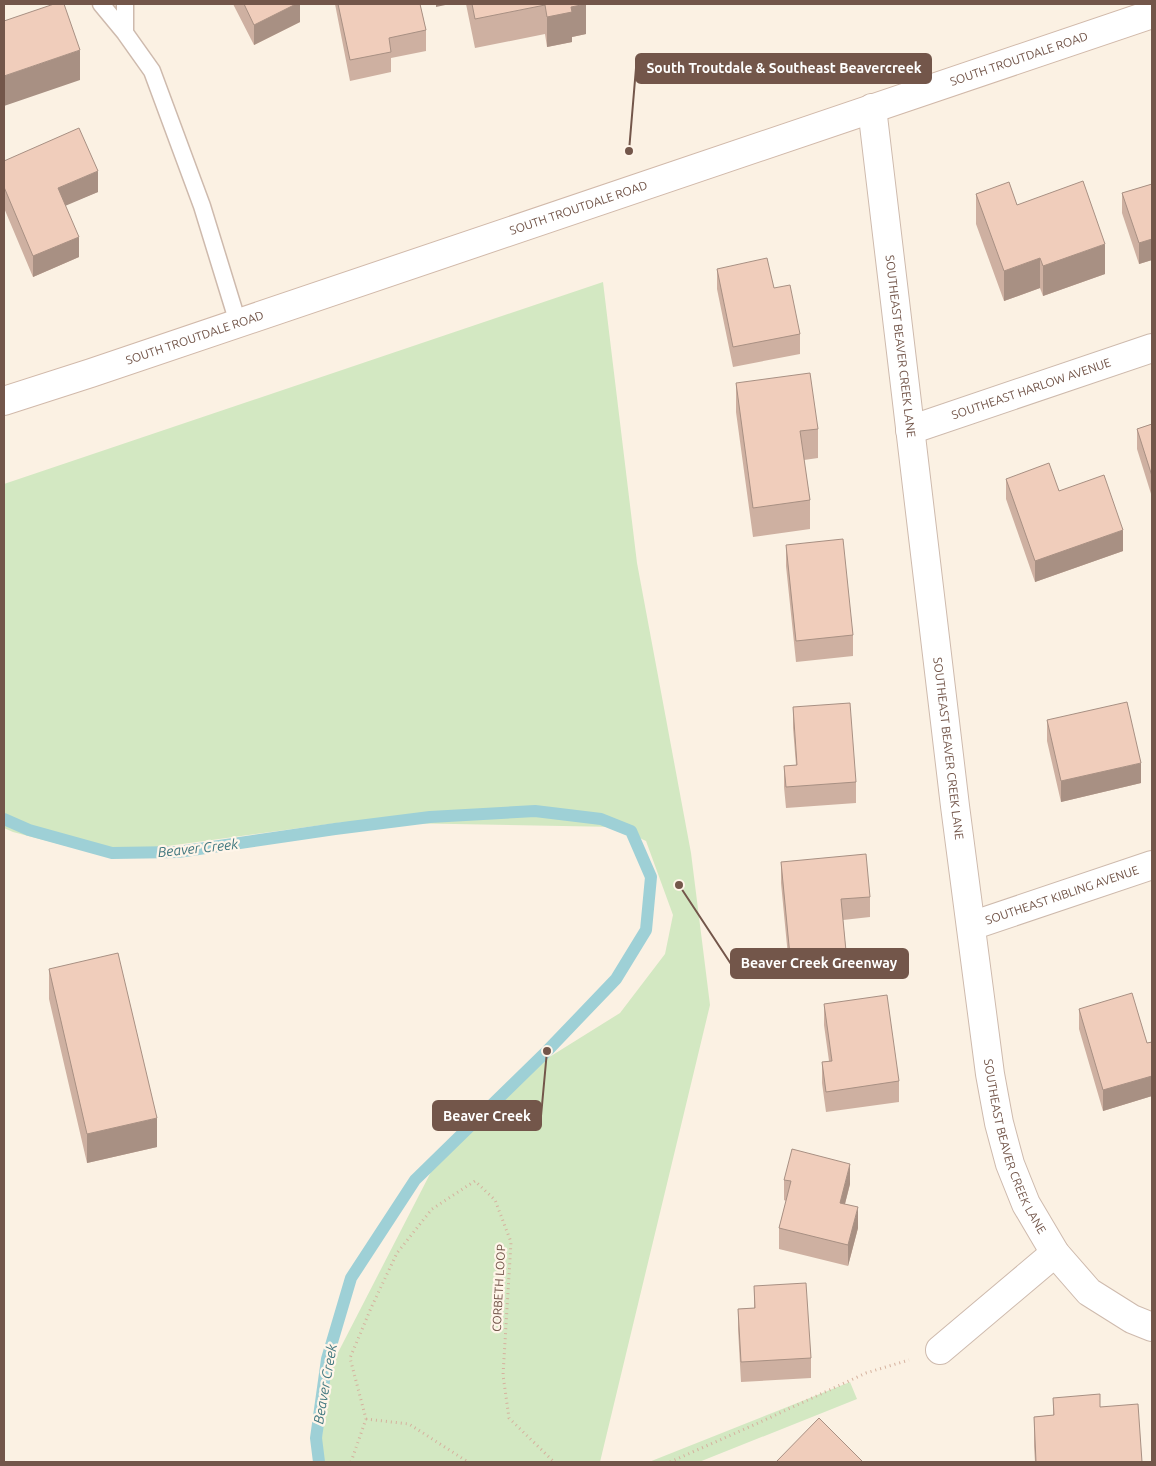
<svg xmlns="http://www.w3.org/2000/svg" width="1156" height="1466" font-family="Ubuntu,sans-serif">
<rect width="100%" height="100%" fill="#fbf1e3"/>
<path fill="#d3e8c2" d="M603 282 637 563 691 853 710 1005 600 1462H320L327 1374 432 1170 519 1076 620 1013 665 954 673 915 646 841 617 827 344 822 101 855 13 832 4 828V484Z
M850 1382 857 1399 699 1462H649Z"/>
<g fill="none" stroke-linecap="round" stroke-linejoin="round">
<path stroke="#9ed0d6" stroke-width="12" d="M4 819 29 830 112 853 178 852 335 829 430 817 535 811 601 819 631 831 651 877 646 930 616 979 547 1051 415 1180 351 1278 327 1359 316 1438 319 1462"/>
<defs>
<path id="lane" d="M101 4 125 33 152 71 202 206 238 323
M125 4V33"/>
<g id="street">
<path id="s1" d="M872 108 955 806 990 1074 999 1123 1010 1164 1026 1204 1055 1253 1089 1292 1132 1319 1152 1327"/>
<path id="s2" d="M910 430 1152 348"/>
<path id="s3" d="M971 926 1152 865"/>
<path d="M940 1350 1055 1253"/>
</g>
<g id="secondary">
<path id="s4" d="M4 401 91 373 1152 14"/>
</g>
</defs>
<use href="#lane" stroke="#cebaad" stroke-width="19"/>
<use href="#street" stroke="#cebaad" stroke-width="30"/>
<use href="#secondary" stroke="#d1b9aa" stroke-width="30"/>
<path stroke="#d5b19e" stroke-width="3" stroke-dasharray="1 4" stroke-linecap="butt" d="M366 1419 409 1424 468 1462
M351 1462 366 1419 350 1358 371 1308 397 1253 432 1209 475 1181 495 1200 511 1242 503 1375 509 1418 554 1462
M670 1462 756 1424 866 1373 909 1360"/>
<use href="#lane" stroke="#fff" stroke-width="16"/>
<use href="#street" stroke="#fff" stroke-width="28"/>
<use href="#secondary" stroke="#fff" stroke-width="28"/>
</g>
<path fill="#ceb0a1" d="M233 4H300V22L254 45Z
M335 4H420L426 30V51L391 58V72L350 81Z
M466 4H586V34L572 37V42L547 47 545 34 475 48Z
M4 161 98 192 65 205 79 257 33 277 4 208Z
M1152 184V260L1139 264 1122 213V193Z
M976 194 1017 205 1105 274 1043 296 1040 288 1004 301 976 224Z
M717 269 800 334V354L733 367 717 289Z
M736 383 818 429V458L804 460 810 500V529L753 537 736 412Z
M1152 424V497L1137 449V429Z
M1006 479 1059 491 1123 551 1035 582 1006 499Z
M786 545 853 635V656L796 662 786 566Z
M793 707 856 782V803L786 808 784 787V766L796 765 793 728Z
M1047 720 1141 783 1061 802 1047 741Z
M781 862 870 897V917L843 920 846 951V972L790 977 781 883Z
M49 969 157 1147 87 1163 49 999Z
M824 1004 899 1081V1102L826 1112 822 1083V1062L829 1061 824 1025Z
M1079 1009 1147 1043 1152 1042V1096L1103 1111 1079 1029Z
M784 1180 850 1184 845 1204 858 1228 848 1266 779 1249V1228L786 1201 784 1200Z
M754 1286 811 1358V1378L741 1382 738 1329V1309L754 1308Z
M1053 1398 1100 1407 1142 1462H1035L1034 1446V1417L1053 1415Z"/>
<path fill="#a89083" d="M296 4H300V22L254 45V25Z
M436 4H450L436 7Z
M586 4V34L572 37V42L547 47V17L571 7Z
M80 50V80L4 106V76Z
M98 171V192L58 209V188Z
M79 237V257L33 277V256Z
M1152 239V260L1139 264V243Z
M1105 244V274L1043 296V266Z
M1040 258V288L1004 301V271Z
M1123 530V551L1035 582V561Z
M1141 763V783L1061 802V781Z
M1152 1076V1096L1103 1111V1090Z
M157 1118V1147L87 1163V1134Z
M850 1164V1184L840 1223V1203Z
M858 1207V1228L848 1266V1245Z"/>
<path fill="#f0cdbb" stroke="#a89083" d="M54 4H64L80 50 4 76V21Z
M244 4H296L254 25Z
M338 4H420L426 30 389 38 391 52 350 60Z
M472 4H586L571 7 572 12 547 17 545 5 475 19Z
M79 128 98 171 58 188 79 237 33 256 4 187V161Z
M1083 181 1105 244 1043 266 1040 258 1004 271 976 194 1009 182 1017 205Z
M1152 184V239L1139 243 1122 193Z
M767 258 774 288 790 285 800 334 733 347 717 269Z
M810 373 818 429 800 431 810 500 753 508 736 383Z
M1152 424V476L1137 429Z
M1049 463 1059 491 1104 475 1123 530 1035 561 1006 479Z
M843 539 853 635 796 641 786 545Z
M1127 702 1141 763 1061 781 1047 720Z
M850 703 856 782 786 787 784 766 797 765 793 707Z
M866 854 870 897 841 899 846 951 790 956 781 862Z
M118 953 157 1118 87 1134 49 969Z
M1132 993 1147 1043 1152 1042V1076L1103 1090 1079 1009Z
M887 995 899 1081 826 1092 822 1062 832 1061 824 1004Z
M792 1149 850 1164 840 1203 858 1207 848 1245 779 1228 791 1181 784 1180Z
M806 1283 811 1358 741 1362 738 1309 755 1308 754 1286Z
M1100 1394V1407L1138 1404 1142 1462H1036L1034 1417 1054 1415 1053 1398Z
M819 1418 863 1462H776Z"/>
<g text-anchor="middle" stroke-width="4.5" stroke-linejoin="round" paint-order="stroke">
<g font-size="12" fill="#73564a" stroke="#fff5e9">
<text dy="4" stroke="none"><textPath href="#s4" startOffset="1071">SOUTH TROUTDALE ROAD</textPath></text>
<text dy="4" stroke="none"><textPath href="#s4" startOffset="606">SOUTH TROUTDALE ROAD</textPath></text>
<text dy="4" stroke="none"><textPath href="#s4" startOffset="201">SOUTH TROUTDALE ROAD</textPath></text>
<text dy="4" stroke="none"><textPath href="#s1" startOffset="240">SOUTHEAST BEAVER CREEK LANE</textPath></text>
<text dy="4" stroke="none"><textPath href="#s2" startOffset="128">SOUTHEAST HARLOW AVENUE</textPath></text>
<text dy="4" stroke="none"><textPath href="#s1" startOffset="645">SOUTHEAST BEAVER CREEK LANE</textPath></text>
<text dy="4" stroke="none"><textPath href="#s3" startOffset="96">SOUTHEAST KIBLING AVENUE</textPath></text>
<text dy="4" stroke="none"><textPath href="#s1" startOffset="1050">SOUTHEAST BEAVER CREEK LANE</textPath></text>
<text transform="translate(499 1288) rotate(-87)" y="4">CORBETH LOOP</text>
</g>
<g font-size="14" font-style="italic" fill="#41777f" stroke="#fff5e9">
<text transform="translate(198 848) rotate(-6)" y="5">Beaver Creek</text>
<text transform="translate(325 1384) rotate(-80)" y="5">Beaver Creek</text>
</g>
</g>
<path fill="none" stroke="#73564a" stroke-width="2" d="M629 151L636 68M679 885L731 964M547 1051L541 1116"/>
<g fill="#73564a" stroke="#fff5e9" stroke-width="2">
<circle cx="629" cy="151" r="5"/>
<circle cx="679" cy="885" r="5"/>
<circle cx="547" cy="1051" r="5"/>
</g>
<g fill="#73564a" stroke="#73564a" stroke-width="2">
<rect x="636" y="54" width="295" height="29" rx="5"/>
<rect x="731" y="949" width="177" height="29" rx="5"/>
<rect x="433" y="1101" width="108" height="29" rx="5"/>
</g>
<g font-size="14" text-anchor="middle" font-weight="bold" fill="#fff">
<text x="784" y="73">South Troutdale &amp; Southeast Beavercreek</text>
<text x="819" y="968">Beaver Creek Greenway</text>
<text x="487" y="1121">Beaver Creek</text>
</g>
<rect width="1156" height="1466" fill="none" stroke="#73564a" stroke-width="10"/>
</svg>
